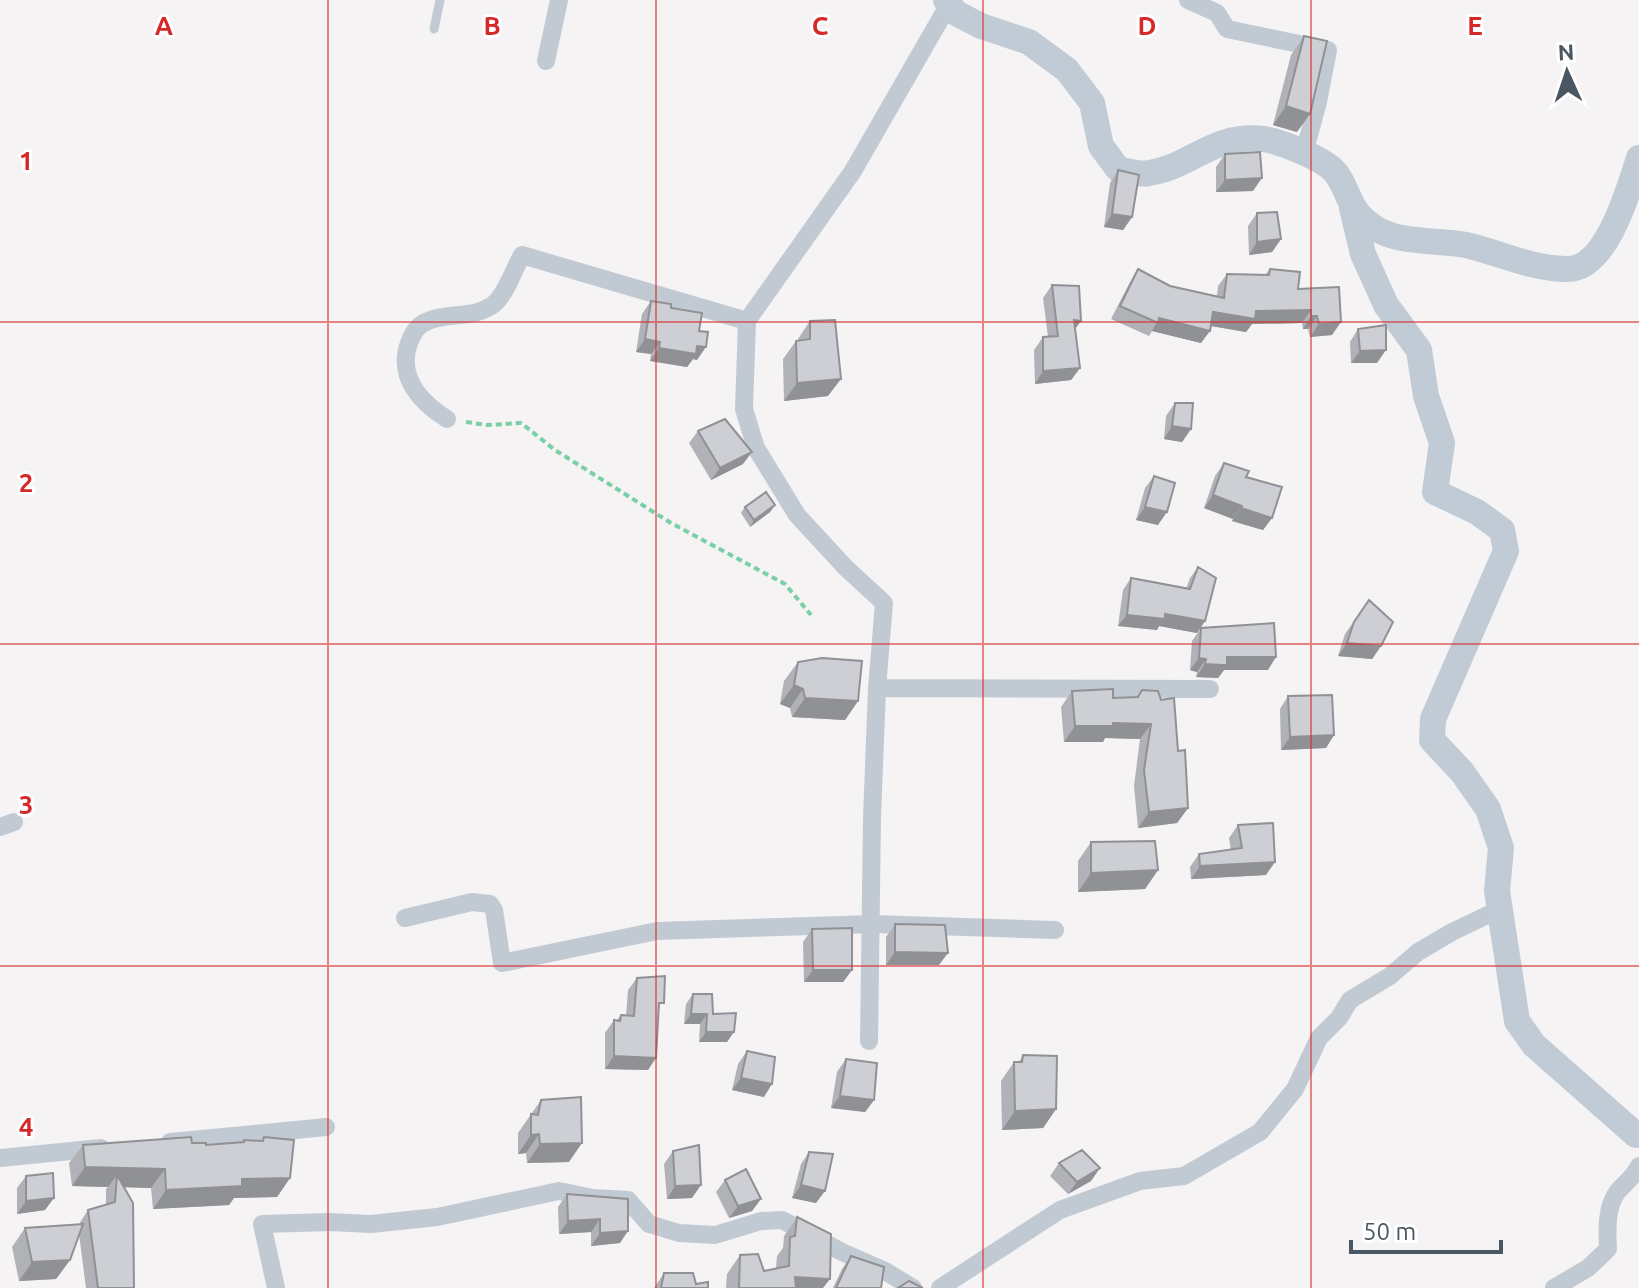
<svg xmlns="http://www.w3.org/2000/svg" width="1639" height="1288" font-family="Ubuntu,sans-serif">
<rect width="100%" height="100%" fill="#f5f3f3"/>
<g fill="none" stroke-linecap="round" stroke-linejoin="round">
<path stroke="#7ad0a6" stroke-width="4" stroke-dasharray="6 4" stroke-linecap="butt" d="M466 422 487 425 521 423 555 450 671 523 785 584 811 615"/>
<path stroke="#c1cad2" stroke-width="9" d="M434 29 440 0"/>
<path stroke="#c1cad2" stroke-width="18" d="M1188 0 1217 13 1227 29 1328 50 1318 102 1304 153
M546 61 559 0
M747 321 744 409 756 448 797 515 846 568 884 603 877 688
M447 419C420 402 397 377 409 343 413 333 417 325 428 321 450 312 474 319 494 304 506 294 514 269 522 255L747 321 853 171 949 4
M0 827 14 822
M405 918 472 902 490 904 494 910 502 963 657 931 873 924 1055 930
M869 1041 872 818 877 688 1210 689
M170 1142 326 1127
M0 1158 101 1148
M276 1288 262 1224 330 1222 371 1224 437 1217 559 1191 593 1198 628 1200 649 1224 679 1233 715 1235 761 1221 782 1220 842 1252 885 1271 913 1288
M940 1288 1060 1210 1140 1181 1184 1176 1260 1132 1295 1089 1319 1038 1339 1018 1350 1000 1390 976 1418 952 1452 932 1500 909
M1554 1288 1588 1268 1608 1249C1607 1231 1606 1206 1618 1191 1626 1182 1634 1177 1639 1166"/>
<path stroke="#c1cbd6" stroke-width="26" d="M946 0 956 13 981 26 1029 42 1067 70 1092 103 1101 146 1118 169C1128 171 1140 175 1149 173 1191 167 1213 133 1263 139 1280 141 1324 159 1335 172 1350 190 1346 208 1372 226 1398 245 1437 239 1466 245 1500 253 1532 269 1567 269 1607 270 1629 188 1639 158
M1352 208 1363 254 1386 305 1419 350 1426 396 1442 443 1435 492 1477 512 1502 530 1506 551 1433 719 1432 740 1462 772 1488 809 1501 848 1497 891 1517 1021 1534 1045 1636 1135 1639 1134"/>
</g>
<path fill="#b0b2b7" d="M1304 36 1297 132 1273 125 1291 55Z
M1225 154 1253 191 1216 192V167Z
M1118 170 1132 217 1123 230 1104 227 1110 183Z
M1257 213 1281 239 1272 252 1249 255 1248 226Z
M1138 269 1170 286 1217 296 1218 286 1227 274 1265 275 1270 269 1298 289 1332 335 1310 337 1308 329H1303L1302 323 1252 324 1246 332 1211 326 1201 343 1152 331 1149 336 1111 319 1130 282Z
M1052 285 1075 329 1080 368 1071 380 1035 384 1034 350 1043 337H1048L1043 298Z
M651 301 671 308 699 331 697 360 693 359 687 367 650 361 651 354 636 352 642 314Z
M810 321 828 396 784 401 783 359 796 341H798V339Z
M1358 329 1377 363H1351L1350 342Z
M1175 403 1191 429 1182 442 1164 439 1166 416Z
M698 431 743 464 711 480 689 443Z
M1224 463 1246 477 1272 518 1263 530 1232 521 1233 519 1204 508 1215 476Z
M1154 476 1158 525 1136 520 1145 488Z
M775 505 770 512 750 527 741 513 745 507Z
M1198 567 1205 621 1197 633 1159 626 1157 630 1118 626 1123 590 1131 578 1186 589 1190 578Z
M1369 600 1381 646 1372 659 1338 656 1345 634Z
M1201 628 1268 670H1224L1218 678 1196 677 1197 672 1190 670 1192 641Z
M798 662 858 701 845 720 792 717 790 708 780 704 784 681Z
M1072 691 1113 698 1137 697 1178 751 1188 808 1177 823 1138 828 1134 786 1140 739 1105 738 1103 742H1064L1061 707Z
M1288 696 1334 735 1326 748 1281 750 1280 709Z
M1238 825 1266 875 1191 879 1190 867 1199 854 1231 850 1229 838Z
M1091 842 1158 870 1145 889 1078 892V861Z
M895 924 939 965H886V937Z
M812 929 852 970 843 982H804L803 942Z
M637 978 659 1010 648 1070 605 1069V1033L614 1020H617L621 1015 626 1016 628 990Z
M693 994 713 1014 727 1042H699L700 1024H684L686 1004Z
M747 1051 764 1097 732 1090 738 1064Z
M1023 1055 1056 1109 1043 1128 1002 1130 1001 1081 1014 1062H1019Z
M846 1059 874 1100 865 1112 831 1108 837 1072Z
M541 1100 569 1162 527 1163 526 1153 518 1154V1133Z
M264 1137 290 1178 277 1197 234 1198 229 1205 153 1209 151 1188 124 1187 134 1288H86L79 1234 70 1260 56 1279 19 1281 12 1247 25 1228 79 1224 88 1210 106 1205V1189L108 1187 72 1186 69 1163 83 1145 192 1143 206 1145 242 1143 244 1140 261 1141Z
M673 1151 692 1198 667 1199 664 1164Z
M809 1152 816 1203 792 1198 801 1164Z
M1059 1163 1091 1181 1068 1194 1050 1176Z
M26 1176 45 1210 17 1214V1188Z
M725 1180 752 1211 729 1218 716 1192Z
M567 1194 628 1199 620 1243 591 1246V1232L559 1234 558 1207Z
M797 1217 823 1288H726L727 1274 740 1255 764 1271 776 1268 777 1256 783 1248 784 1236Z
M851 1256 881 1288H833L842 1269Z
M664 1273 696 1284 708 1288H654Z"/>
<path fill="#909195" d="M1286 106 1310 114 1297 132 1273 125Z
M1262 178 1253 191 1216 192 1225 180Z
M1112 214 1132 217 1123 230 1104 227Z
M1281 239 1272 252 1249 255 1257 242Z
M1311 310 1302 323 1252 324 1246 332 1205 325 1213 312Z
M1311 316H1317L1308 329H1303Z
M1159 318 1210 331 1201 343 1152 331Z
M1074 320 1081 321 1072 333Z
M1341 322 1332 335 1310 337 1319 324Z
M645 339 660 342 651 354 636 352Z
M697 346 706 347 697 360 693 359 687 367 650 361 659 348Z
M1386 350 1377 363H1351L1360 351Z
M1080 368 1071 380 1035 384 1043 371Z
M841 379 828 396 784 401 797 383Z
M1172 426 1191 429 1182 442 1164 439Z
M752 452 743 464 711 480 720 468Z
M1213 495 1242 506 1233 519 1204 508Z
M775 505 770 512 750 527 754 520Z
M1145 507 1167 512 1158 525 1136 520Z
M1241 508 1272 518 1263 530 1232 521Z
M1165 614 1205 621 1197 633 1159 626 1157 630 1118 626 1127 615Z
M1347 643 1381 646 1372 659 1338 656Z
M1227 657H1276L1268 670H1224L1218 678 1196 677 1205 664Z
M1199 658 1206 659 1197 672 1190 670Z
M794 685 803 689 790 708 780 704Z
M805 698 858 701 845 720 792 717Z
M1113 723 1151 724 1140 739 1105 738 1103 742H1064L1075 726Z
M1334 735 1326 748 1281 750 1290 737Z
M1188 808 1177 823 1138 828 1149 812Z
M1275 862 1266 875 1191 879 1200 866Z
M1158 870 1145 889 1078 892 1091 873Z
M895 952 948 953 939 965H886Z
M813 970H852L843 982H804Z
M691 1014H707L700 1024H684Z
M706 1032H734L727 1042H699Z
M614 1056 656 1058 648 1070 605 1069Z
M741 1078 772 1084 764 1097 732 1090Z
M840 1096 874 1100 865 1112 831 1108Z
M1056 1109 1043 1128 1002 1130 1015 1111Z
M539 1134 526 1153 518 1154 531 1135Z
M582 1143 569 1162 527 1163 540 1144Z
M85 1167 165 1169 151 1188 116 1187 117 1175 108 1187 72 1186Z
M1100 1168 1091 1181 1068 1194 1077 1182Z
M290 1178 277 1197 234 1198 229 1205 153 1209 166 1190 242 1179Z
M701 1185 692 1198 667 1199 675 1186Z
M801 1185 825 1191 816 1203 792 1198Z
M54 1198 45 1210 17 1214 26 1201Z
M761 1199 752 1211 729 1218 738 1206Z
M600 1219 591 1232 559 1234 568 1221Z
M628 1231 620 1243 591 1246 600 1233Z
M70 1260 56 1279 19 1281 32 1262Z
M795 1277 830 1279 823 1288H787Z"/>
<path fill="#cdcfd5" stroke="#909195" stroke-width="2" d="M1304 36 1327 41 1310 114 1286 106Z
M1260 152 1262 178 1225 180V154Z
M1118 170 1139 175 1132 217 1112 214Z
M1277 212 1281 239 1257 242V213Z
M1138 269 1170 286 1224 298 1227 274 1269 275 1270 269 1300 272 1298 289 1339 287 1341 322 1319 324 1317 316H1311V310L1256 311 1255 319 1213 312 1210 331 1159 318 1158 323 1120 306Z
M1052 285 1079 286 1081 321 1074 320 1080 368 1043 371V337L1058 336Z
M651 301 671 304V308L702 313 699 331 708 332 706 347 697 346 696 354 659 348 660 342 645 339Z
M835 320 841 379 797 383 796 341 810 339V321Z
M1386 325V350L1360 351 1358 329Z
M1175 403H1193L1191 429 1172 426Z
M725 419 752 452 720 468 698 431Z
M1224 463 1249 471 1246 477 1282 487 1272 518 1241 508 1242 506 1213 495Z
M1154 476 1175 483 1167 512 1145 507Z
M766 492 775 505 754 520 745 507Z
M1198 567 1216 578 1205 621 1165 614V619L1127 615 1131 578 1190 589Z
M1369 600 1393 622 1381 646 1347 643 1354 622Z
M1274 623 1276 657H1227V665H1223L1205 664 1206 659 1199 658 1201 628Z
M822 658 862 661 858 701 805 698 803 689 794 685 798 662Z
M1113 689V698L1138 697 1142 690 1158 691 1161 700 1174 698 1178 751 1185 750 1188 808 1149 812 1144 770 1151 724 1113 723V726H1075L1072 691Z
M1332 695 1334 735 1290 737 1288 696Z
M1273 823 1275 862 1200 866 1199 854 1242 848 1238 825Z
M1155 841 1158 870 1091 873V842Z
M895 924 945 925 948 953 895 952Z
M852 928V970H813L812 929Z
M665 976 664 1003H659L656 1058 614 1056V1020L620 1021 621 1015 634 1016 637 978Z
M693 994H712L713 1014 736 1013 734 1032H706L707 1014H691Z
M747 1051 775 1057 772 1084 741 1078Z
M1023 1055 1057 1056 1056 1109 1015 1111 1014 1062H1022Z
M846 1059 877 1063 874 1100 840 1096Z
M581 1097 582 1143 540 1144 539 1134 531 1135V1114L538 1115 541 1100Z
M191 1137 192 1143H206V1145L244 1142V1140L263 1141 264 1137 294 1140 290 1178 242 1179V1186L166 1190 165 1169 85 1167 83 1145Z
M699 1145 701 1185 675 1186 673 1151Z
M1082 1150 1100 1168 1077 1182 1059 1163Z
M809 1152 833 1154 825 1191 801 1185Z
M746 1169 761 1199 738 1206 725 1180Z
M53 1173 54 1198 26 1201V1176Z
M117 1175 133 1203 134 1288H98L88 1210 115 1202Z
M567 1194 628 1199V1231L600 1233V1219L568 1221Z
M797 1217 831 1234 830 1279 795 1277 796 1288H739L740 1255 758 1254 764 1271 789 1266 790 1237 795 1236Z
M83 1224 70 1260 32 1262 25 1228Z
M851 1256 884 1267 881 1288H836Z
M664 1273H693L696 1284 708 1282V1288H661Z
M909 1281 923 1288H898Z"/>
<path fill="none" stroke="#d62828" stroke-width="2" stroke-opacity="0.55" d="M328 0V1288M656 0V1288M983 0V1288M1311 0V1288M0 322H1639M0 644H1639M0 966H1639"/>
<g font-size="26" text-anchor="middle" font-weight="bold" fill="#d62828" stroke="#fff" stroke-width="6" stroke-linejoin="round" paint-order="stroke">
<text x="164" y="35">A</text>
<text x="492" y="35">B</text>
<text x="820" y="35">C</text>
<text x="1147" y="35">D</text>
<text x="1475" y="35">E</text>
<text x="26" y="170">1</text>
<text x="26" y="492">2</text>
<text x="26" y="814">3</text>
<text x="26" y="1136">4</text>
</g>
<g transform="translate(1567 72) rotate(357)" stroke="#ffffff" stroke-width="6" paint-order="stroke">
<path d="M0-6L14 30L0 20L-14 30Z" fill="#4a5661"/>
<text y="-12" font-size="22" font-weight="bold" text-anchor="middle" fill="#4a5661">N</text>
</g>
<path d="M1351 1240v12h150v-12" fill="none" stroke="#4a5661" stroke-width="4"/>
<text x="1363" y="1240" font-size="24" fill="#4a5661" stroke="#ffffff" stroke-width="6" paint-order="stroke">50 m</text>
</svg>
